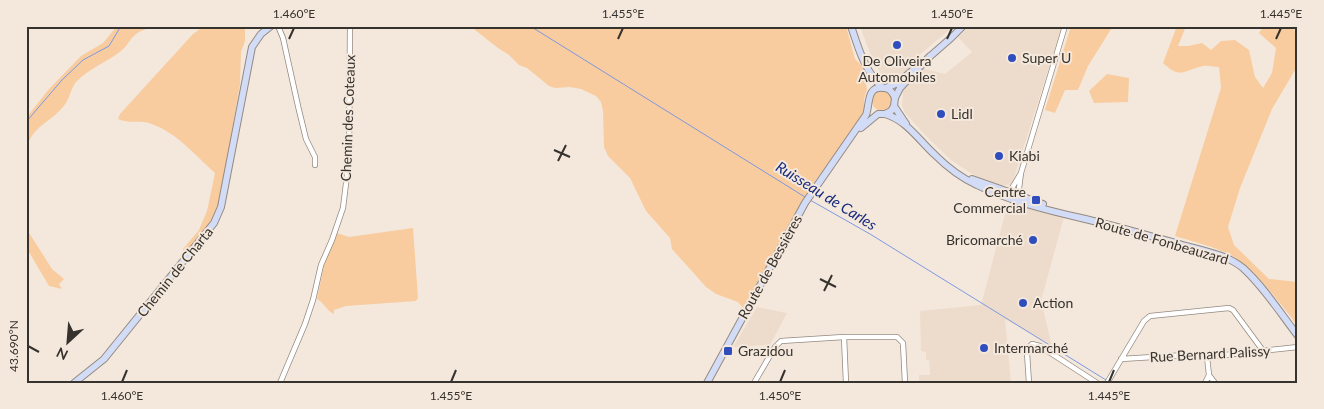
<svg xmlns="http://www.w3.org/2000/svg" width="1324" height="409" font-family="Lato,sans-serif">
<rect width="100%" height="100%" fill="#f4e8dd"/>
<path fill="#eddccb" d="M860 26H954L917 57 925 69 945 74 972 52 958 37 970 26H1062L1012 184 1002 186 972 174 951 160 928 138 905 113 902 106 903 94 889 80 883 78 869 51Z
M1011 201 1064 217 1041 301 1052 346 1005 319 1011 383H919V375H930L929 360H926V352L921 351 920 311 981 305 1005 214Z
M757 307 787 313 770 345 733 347Z"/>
<path fill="#f8cc9e" d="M117 26H147L146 29C129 35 132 42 121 51 107 62 88 69 76 82 71 88 70 97 66 103 51 124 34 123 26 149V118L49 89 81 56 103 43Z
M204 26H245V41L241 52 240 84 218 211 210 226 183 257V249L199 230 207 211 215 173C195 155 175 131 149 123 139 120 129 124 118 119L120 114 193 34Z
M470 26H846L855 59 862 66 867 89 864 99V114L810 188 743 308 738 302 716 294 706 287 672 249 670 238 646 211 630 178 608 156 604 147 603 111 601 102 596 96 581 89 570 87 555 88 549 86 527 68 519 65 509 55 498 48Z
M1071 26H1113L1088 66 1078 90H1065L1055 113 1045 110Z
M1177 26H1186L1178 46H1188L1202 43 1211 50 1221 41 1235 40 1249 50 1255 77 1263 88 1272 73 1276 48 1259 33 1264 26H1291L1298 35V65L1272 109 1240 188 1228 227 1234 245 1269 279 1298 282V326C1281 305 1257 271 1234 257 1217 247 1194 242 1175 236L1221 88 1219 67C1214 67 1208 65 1203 66 1184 70 1181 80 1163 63Z
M1107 74 1129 78 1128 102 1094 103 1089 91Z
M872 101a10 10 0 1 1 20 0a10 10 0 1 1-20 0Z
M26 228 52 269 64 279 59 284 62 289 49 286 26 247Z
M413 228 418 298 416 301 346 306 334 310V314C327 311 324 303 317 299L325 261 337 233 349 237Z"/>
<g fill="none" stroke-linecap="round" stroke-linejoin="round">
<path stroke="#7e99e1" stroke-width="1" d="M530 26 805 197
M26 122 62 80 83 60 109 46 121 26
M810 200 870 234 1106 380"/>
<defs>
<path id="street" d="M278 26 283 38 298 106 306 139 315 157V165
M1009 193 1021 173
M1018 196 1021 173 1065 26
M844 337 846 383
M1121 359 1186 355 1207 357 1298 347
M1209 375 1215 383
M280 383 305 324 313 300 321 265 332 240 343 208 349 159 350 26
M754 383 775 347 781 341 844 337H897L903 343 905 383
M1029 383 1027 353V349L1032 344 1040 346 1097 383
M1107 383 1144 321 1150 316 1229 308 1233 310 1264 352
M1205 383 1209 375 1207 357"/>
<path id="secondary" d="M851 26C858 47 865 72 882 87
M927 59 951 38 963 26
M885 88 896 84 913 70
M894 106 906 124
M885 114C906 120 919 140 934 154 946 166 961 178 977 185 1010 201 1046 210 1081 218 1113 225 1145 235 1176 243 1198 250 1225 253 1243 268 1264 287 1281 314 1298 336
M861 128 878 114H885L891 111 894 106 895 98 900 88 930 56
M972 179 1043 204
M74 383 104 359 214 223 221 207 252 47 261 34 271 26
M707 383 805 203 866 115C870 105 866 85 884 88 890 88 893 93 895 98"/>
</defs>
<use href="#street" stroke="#948a80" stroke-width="6"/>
<use href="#secondary" stroke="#948a80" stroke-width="8"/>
<use href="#street" stroke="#fff" stroke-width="4.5"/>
<use href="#secondary" stroke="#d3dcf7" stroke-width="6"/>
</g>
<path fill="none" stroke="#36322d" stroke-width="2" d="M289 39 294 28M618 39 623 28M947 39 952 28M1276 39 1281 28M554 150 570 157M558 161 566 145M820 279 836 287M824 291 832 275M28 346 39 352M122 382 127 370M451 382 456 370M780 382 785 370M1109 382 1114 370"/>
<g fill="#2f4dbd" stroke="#f4e8dd" stroke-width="2">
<circle cx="897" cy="45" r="5"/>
<circle cx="1012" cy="58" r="5"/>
<circle cx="941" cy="114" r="5"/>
<circle cx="999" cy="156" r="5"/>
<rect x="1031" y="195" width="10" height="10" rx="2.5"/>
<circle cx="1033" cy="240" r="5"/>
<circle cx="1023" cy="303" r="5"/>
<circle cx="984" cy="348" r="5"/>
<rect x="723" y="346" width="10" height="10" rx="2.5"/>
</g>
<g text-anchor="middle" stroke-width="4" stroke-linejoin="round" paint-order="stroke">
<g font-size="14" fill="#36322d" stroke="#f4e8dd" text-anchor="start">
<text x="1022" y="63">Super U</text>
<text x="897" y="66" text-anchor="middle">De Oliveira<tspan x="897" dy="16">Automobiles</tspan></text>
<text x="951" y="119">Lidl</text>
<text x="1009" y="161">Kiabi</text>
<text x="1026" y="197" text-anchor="end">Centre<tspan x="1026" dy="16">Commercial</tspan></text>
<text x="1023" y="245" text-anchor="end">Bricomarché</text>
<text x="1033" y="308">Action</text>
<text x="994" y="353">Intermarché</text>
<text x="738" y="356">Grazidou</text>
</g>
<g font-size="14" fill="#36322d" stroke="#f4e8dd">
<text transform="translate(348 118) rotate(-88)" y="5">Chemin des Coteaux</text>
<text transform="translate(1162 241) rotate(16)" y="5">Route de Fonbeauzard</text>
<text transform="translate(770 267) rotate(-61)" y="5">Route de Bessières</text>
<text transform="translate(175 272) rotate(-51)" y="5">Chemin de Charta</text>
<text transform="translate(1210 354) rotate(-3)" y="5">Rue Bernard Palissy</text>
</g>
<g font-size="15" font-style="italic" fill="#172b7d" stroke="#f4e8dd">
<text transform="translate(826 196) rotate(32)" y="5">Ruisseau de Carles</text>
</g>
</g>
<rect width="1324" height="409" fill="none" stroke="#f4e8dd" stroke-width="55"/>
<g transform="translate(68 342) rotate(206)" stroke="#f4e8dd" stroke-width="4" paint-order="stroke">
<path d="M0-4L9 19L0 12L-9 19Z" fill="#36322d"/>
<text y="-8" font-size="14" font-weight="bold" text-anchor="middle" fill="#36322d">N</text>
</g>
<rect x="28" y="28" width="1268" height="354" fill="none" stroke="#36322d" stroke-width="2"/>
<g font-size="12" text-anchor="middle" fill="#36322d">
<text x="294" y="18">1.460°E</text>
<text x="623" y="18">1.455°E</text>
<text x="952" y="18">1.450°E</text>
<text x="1281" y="18">1.445°E</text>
<text transform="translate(14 346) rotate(-90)" y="4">43.690°N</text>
<text x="122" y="400">1.460°E</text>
<text x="451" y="400">1.455°E</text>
<text x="780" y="400">1.450°E</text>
<text x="1109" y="400">1.445°E</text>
</g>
</svg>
